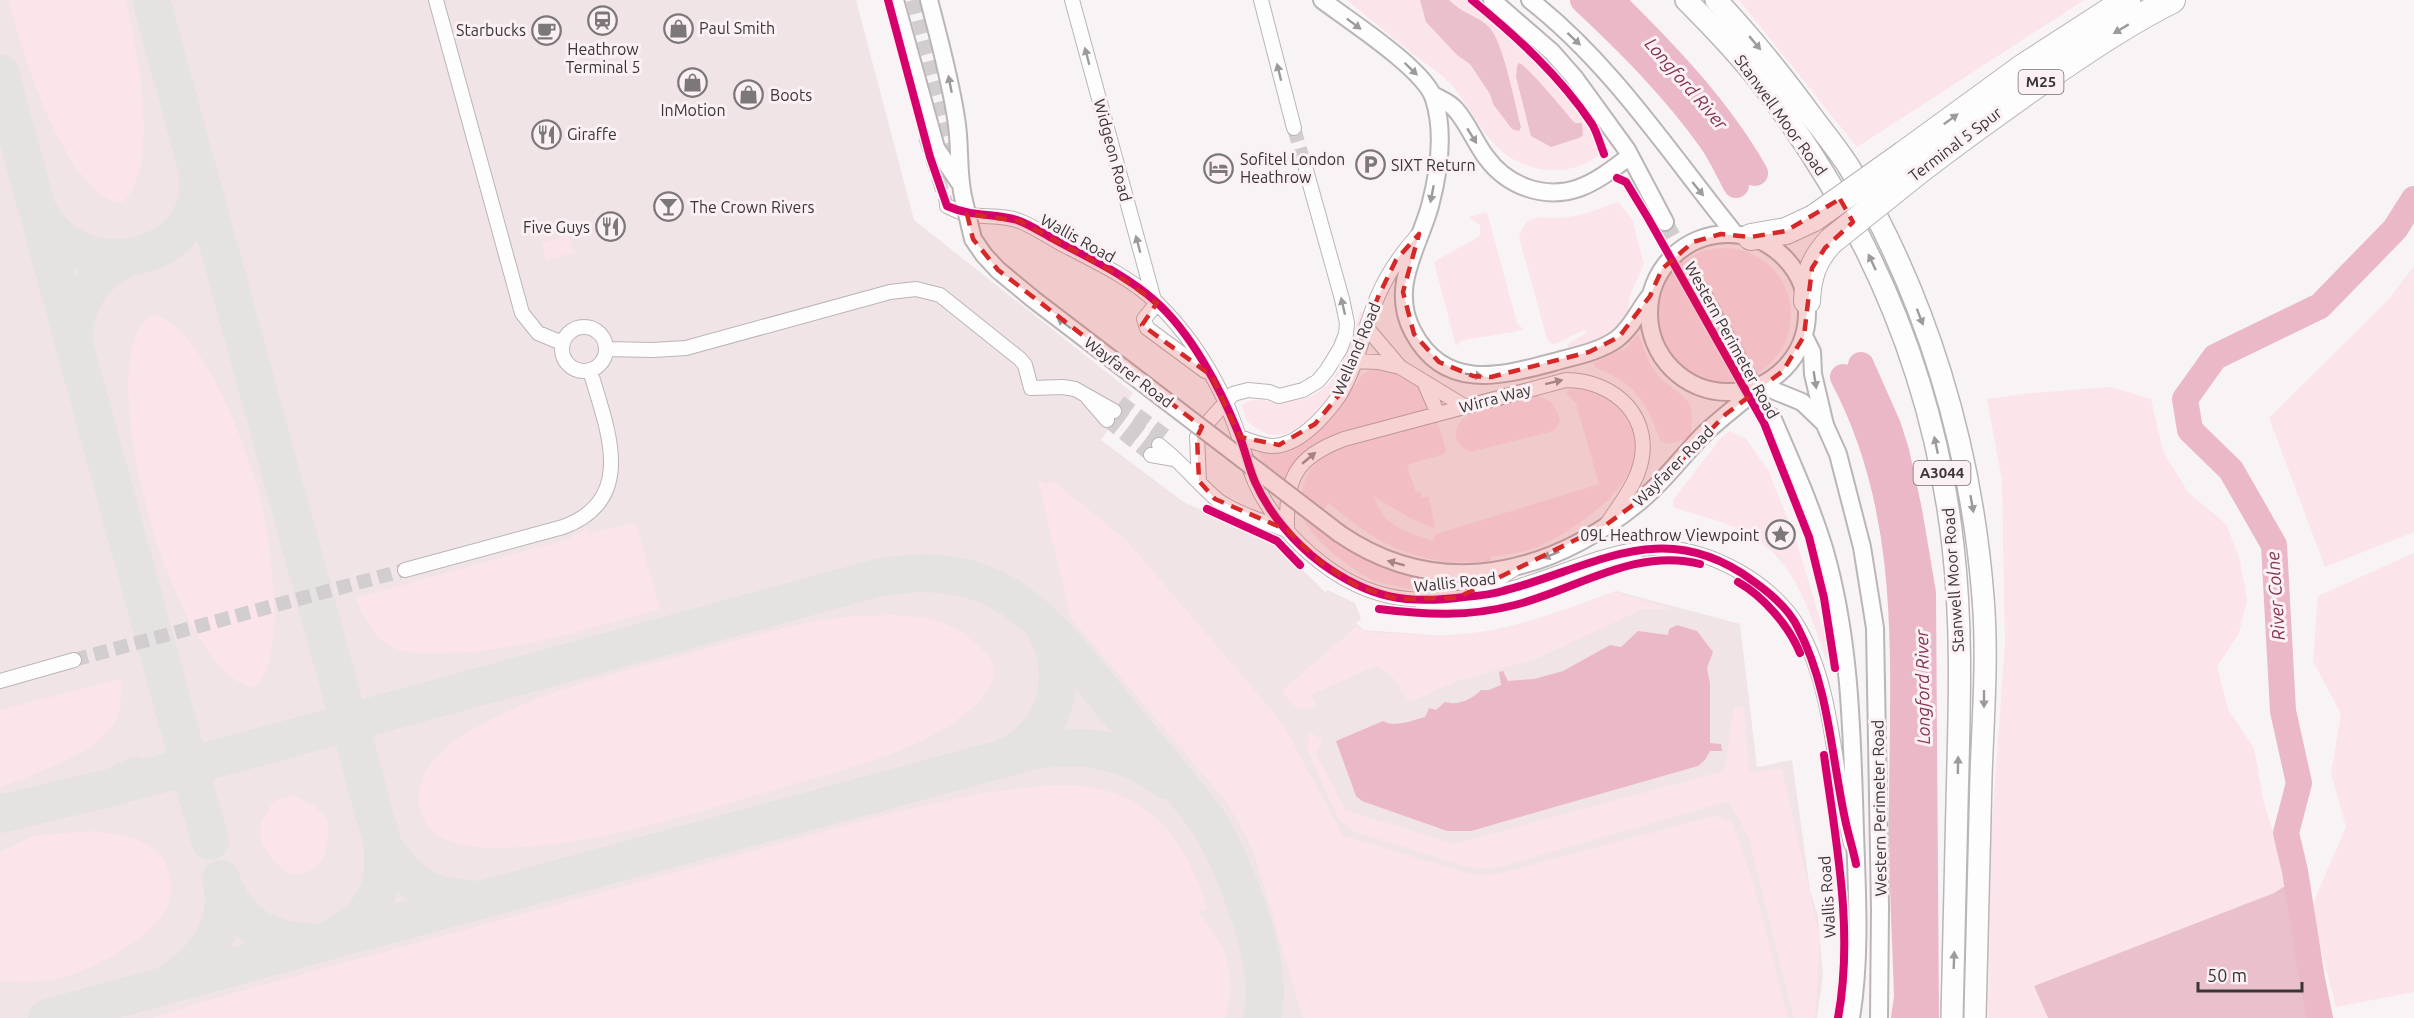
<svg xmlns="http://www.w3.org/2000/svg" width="2414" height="1018" font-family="Ubuntu,sans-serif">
<rect width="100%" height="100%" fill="#f8f3f4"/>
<path fill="#f1e4e7" d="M0 0H856L914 220 1133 393 1101 440 1185 503 1271 539 1325 592 1328 590 1355 603 1361 619 1356 623 1364 630 1442 636 1482 633 1539 619 1616 591 1740 624 1757 767 1792 760 1810 890 1818 916 1823 975 1817 1018H0Z"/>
<path fill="#fbe4ea" d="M9 0H125C137 46 161 168 123 202 70 205 18 44 9 0Z
M1347 0H1466L1511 37 1542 68 1592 131 1600 154C1569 180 1523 173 1496 146 1477 127 1466 99 1447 80 1437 71 1425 63 1414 55 1392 37 1369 18 1347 0Z
M1739 0H2084L1857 147Z
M1618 202 1632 219 1644 264 1630 295 1628 313 1609 335 1569 348 1567 344 1587 333 1584 330 1553 345 1547 339 1519 237C1521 231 1523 225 1529 221 1537 215 1547 218 1557 218 1578 218 1598 209 1618 202Z
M1487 212 1517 323 1524 330 1470 339 1461 341 1456 346 1434 262 1480 236V225L1468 217Z
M568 235 573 253 546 260 541 243Z
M1657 315a67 67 0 1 1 134 0a67 67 0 1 1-134 0Z
M2414 266V532L2325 567 2269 418 2389 299Z
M1360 312 1369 315C1360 336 1352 358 1342 379 1332 398 1301 435 1278 435 1266 436 1255 428 1246 420L1242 405C1255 396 1268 402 1282 402 1338 401 1347 355 1360 312Z
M152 315C199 321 243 439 255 480 267 519 292 661 254 687 174 678 85 352 152 315Z
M1638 334C1645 348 1647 364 1659 376 1683 401 1698 394 1690 438L1670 444 1661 442C1646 404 1637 383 1596 368L1593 363 1626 348Z
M1381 368C1406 373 1422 389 1435 409L1321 442 1282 503 1257 449 1328 419 1343 403 1362 375 1371 370Z
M2111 387 2151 399 2163 451 2188 492 2226 524 2240 560 2247 600 2239 633 2217 666 2228 709 2254 748 2263 799 2288 883 2274 893 2034 986 2048 1018H1988L1991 837 2005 644 2002 480 1987 399 2031 393Z
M1570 388C1594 389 1610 396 1624 415 1666 471 1583 525 1540 546 1526 553 1506 554 1491 557V562C1418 566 1383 549 1329 503L1317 518 1318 527C1351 552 1381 571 1423 579L1420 583 1429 588C1421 592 1407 589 1398 586 1390 585 1382 583 1375 581 1354 572 1316 543 1305 522 1301 513 1300 501 1302 491 1305 478 1310 468 1320 459 1344 440 1407 430 1438 422L1446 450 1444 454 1407 465 1416 492 1420 491 1422 498 1429 496 1435 528 1415 521 1373 496C1388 530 1400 528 1433 541L1436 534 1599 484 1576 404 1566 393Z
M1533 395C1549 398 1556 404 1560 420L1554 431 1470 452C1461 448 1454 441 1456 431 1461 406 1512 401 1533 395Z
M1730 431 1746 439 1768 470 1796 540 1822 626H1825L1830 660 1827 661C1808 610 1796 557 1742 531 1721 520 1695 515 1673 507V500L1721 438Z
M1038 480 1048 484 1053 481 1124 538 1266 704 1286 730 1343 836 1473 875 1498 874 1706 818 1719 816 1732 823 1752 879 1788 1018H1303L1254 853 1244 831 1225 800 1071 618Z
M636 523 660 609C586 629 509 655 430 653 418 653 401 653 390 646 374 637 362 615 356 598L566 540 588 528 589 533Z
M2414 553V992L2336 1007 2312 914 2316 896 2346 827 2331 773 2341 714 2313 661 2318 596Z
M1615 592 1671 609H1643L1538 658 1458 681 1409 702 1392 676 1375 666 1311 695 1316 706C1295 712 1294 707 1282 691L1357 626 1365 632C1391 633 1418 636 1444 635 1503 634 1560 611 1615 592Z
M891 615C910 616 930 617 948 625 960 630 971 639 980 648 986 654 992 660 994 669 998 688 965 715 951 724 900 757 838 771 780 788 691 814 593 846 499 848 474 848 436 844 424 819 379 724 633 669 692 653 740 640 789 624 838 618 856 615 873 616 891 615Z
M121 679C121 694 122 712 113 725 91 755 35 774 0 787V710Z
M1734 707H1744L1749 772 1782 769 1820 939 1815 1018H1794L1749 838 1729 801 1498 867 1475 869 1353 831 1338 818 1307 749 1310 732 1322 740 1316 753 1345 810 1454 844 1724 771Z
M1052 785C1064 785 1077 785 1089 787 1157 798 1189 848 1207 909L1198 913C1226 943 1238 977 1225 1018H152L227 995 881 816 982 793Z
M293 796C307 801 324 809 328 825 331 837 325 858 317 866 311 873 299 873 290 874 271 859 250 839 266 814 268 811 271 804 274 802 279 798 288 797 293 796Z
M89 831C121 834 162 838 170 876 173 892 170 905 160 918 142 942 96 967 68 976 47 983 22 982 0 981V852L33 836Z"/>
<path fill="#e9c0cc" d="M1420 0H1449C1463 14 1476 15 1488 26 1503 39 1515 105 1521 127L1519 131 1512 129 1493 104 1490 94 1470 64 1457 55 1426 22Z
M1519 63C1529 67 1565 112 1575 123H1582L1583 135 1579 138 1551 147 1531 136 1516 77 1517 66Z
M2290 886 2302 981 2311 1018H2048L2034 986 2274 893 2283 887Z"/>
<path fill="#ebb8c7" d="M1677 625 1697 631 1713 652 1707 668 1710 684V743L1721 744 1722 751H1710L1705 760 1698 766 1471 831H1447L1362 801 1356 796 1336 741 1383 721C1395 728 1413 720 1425 717L1429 708 1436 710 1445 702C1457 706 1473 699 1481 690H1489L1501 685 1499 672 1503 671 1508 681 1534 679 1563 671 1610 645 1621 647 1638 631 1668 635 1669 629Z"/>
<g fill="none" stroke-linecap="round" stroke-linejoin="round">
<path stroke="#ebb8c7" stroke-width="26" d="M1583 0C1629 43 1675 89 1711 140 1721 154 1728 170 1736 185
M1611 0C1664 52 1718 108 1755 173
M1861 365 1888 426 1896 451 1909 510 1923 593 1926 1018
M1843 377C1914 511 1903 655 1902 802 1901 867 1905 932 1907 997L1904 1018
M2320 1018 2312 979 2295 871 2286 833 2299 783 2283 711 2274 545 2231 470 2190 430 2185 399 2215 357 2320 306 2395 229 2414 199"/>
<path stroke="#e5e2e2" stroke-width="38" d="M0 73 210 841
M40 214C81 290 208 261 198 176
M74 340C73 304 93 274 126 258
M1008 756C1056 732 1070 678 1047 632
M113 787 877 578C1002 554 1045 622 1115 707 1147 746 1180 784 1210 824 1234 866 1266 947 1265 995 1265 1003 1263 1011 1262 1018
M0 814 113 787 135 776
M383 846C408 883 425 896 471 899
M222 884C244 931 272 942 321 943L1031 751C1082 742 1125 749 1167 780
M174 980C208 958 232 921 221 879
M47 1018 321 943C351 931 378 909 382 875 384 865 382 855 383 846L151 0"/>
<path stroke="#d2cdce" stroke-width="14" stroke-dasharray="14 7" stroke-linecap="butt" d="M913 0 955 155
M1294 128 1306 170
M925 137 947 206
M1120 402 1167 437
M1114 411 1159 445
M1107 420 1151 455
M74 660 405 570"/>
<path stroke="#d2cdce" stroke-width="16" stroke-dasharray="16 8" stroke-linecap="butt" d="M1665 222 1772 417"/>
<defs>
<path id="minor" d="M436 0 522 313 538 333 562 343
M1072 0 1154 300
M1261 0 1294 128
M947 206C953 209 959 212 965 214 983 218 1004 214 1022 222 1036 228 1049 237 1062 244 1091 259 1133 279 1156 302 1185 330 1209 366 1226 403 1238 429 1244 456 1255 482 1268 512 1294 542 1320 562 1366 598 1409 605 1466 597 1486 594 1504 592 1523 585 1566 572 1608 550 1654 548 1685 547 1714 557 1740 572 1761 584 1785 604 1797 625 1835 688 1833 774 1851 844
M1157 303 1144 319 1147 328 1205 371
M562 349a22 22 0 1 1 44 0a22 22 0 1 1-44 0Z
M1366 327 1400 367 1464 406
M606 349 653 350 686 348 890 292 916 289 940 295 1020 359 1025 365 1031 388 1063 387 1075 389 1114 411
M1354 361 1378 362 1400 367
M1425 384 1438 414
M1088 398 1107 420
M1240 437C1250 441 1260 445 1271 446 1298 447 1325 416 1339 396 1357 367 1364 329 1377 298 1387 274 1400 255 1417 236
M1159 445C1180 461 1195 480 1214 497 1229 511 1267 523 1287 530
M1151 455 1174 459
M1199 481 1197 437 1201 430 1233 394 1248 390 1269 392 1279 396 1303 390 1318 381 1327 370 1340 349 1346 334 1347 323 1342 299 1306 170
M1287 530C1286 478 1294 458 1344 439L1566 380C1616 380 1657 420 1638 472 1632 490 1617 508 1607 524
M405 570 563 527C639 499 606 427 590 370
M1473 592 1489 585 1514 569
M1423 607 1448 610 1503 602 1635 557
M0 681 74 660"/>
<path id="tertiary" d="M895 0 936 148 959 182
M929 0C939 39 950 78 956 118 961 146 957 174 964 201
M1322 0C1348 20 1425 69 1434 99 1445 133 1439 172 1430 206 1418 249 1389 287 1413 332 1445 392 1501 376 1554 362 1575 356 1599 352 1617 339 1632 328 1639 309 1650 296
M1492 0 1552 52 1574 77 1627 150 1665 222
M1530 0C1612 64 1670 154 1735 234
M1433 95C1440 99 1451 103 1456 110 1468 124 1475 142 1486 157 1507 186 1544 200 1579 188 1598 181 1614 168 1630 156
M1649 313a79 79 0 1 1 158 0a79 79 0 1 1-158 0Z
M1804 336 1812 352 1813 374 1825 425 1838 454 1862 547 1875 628 1880 909 1879 1018
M1765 383 1775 391 1802 402 1825 424
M1772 417C1791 461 1810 503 1824 548 1851 640 1852 737 1855 832 1857 894 1861 957 1851 1018
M1340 534C1440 602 1550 575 1639 502 1664 482 1682 456 1705 433 1722 417 1740 404 1757 389"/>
<path id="primary" d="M1686 0C1713 27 1740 55 1763 85 1867 221 1934 376 1953 546 1963 632 1959 718 1957 804 1955 875 1954 947 1952 1018
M1716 0C1751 37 1783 77 1813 118 1825 134 1838 150 1849 167 1927 297 1971 446 1983 597 1988 657 1983 717 1981 777 1979 858 1977 938 1975 1018"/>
<path id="motorway" d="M1904 154 2022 68 2127 0
M1916 173C1958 140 2002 109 2046 78 2087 50 2128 22 2172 0
M1751 237 1786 231 1814 218
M1807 301C1808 276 1814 259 1831 241"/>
</defs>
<use href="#minor" stroke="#bab5b6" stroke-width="16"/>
<use href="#tertiary" stroke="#bab5b6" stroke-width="20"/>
<use href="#primary" stroke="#bab5b6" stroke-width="24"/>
<use href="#motorway" stroke="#bab5b6" stroke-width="28"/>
<use href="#minor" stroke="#fefdfd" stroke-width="14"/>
<use href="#tertiary" stroke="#fefdfd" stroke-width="16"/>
<use href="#primary" stroke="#fefdfd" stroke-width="21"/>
<use href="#motorway" stroke="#fefdfd" stroke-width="26"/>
<defs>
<path id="tertiary-bridge" d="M964 201 973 239 984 255 998 270 1033 299 1340 534"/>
<path id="motorway-bridge" d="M1814 218 1904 154
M1831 241 1916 173"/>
</defs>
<use href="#tertiary-bridge" stroke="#bab5b6" stroke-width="20" stroke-linecap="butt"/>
<use href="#motorway-bridge" stroke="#bab5b6" stroke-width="28" stroke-linecap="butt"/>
<use href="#tertiary-bridge" stroke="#fefdfd" stroke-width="16"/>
<use href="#motorway-bridge" stroke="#fefdfd" stroke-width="26"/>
<defs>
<path id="cycleway" d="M888 0 930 157 947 206C972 217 992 213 1017 220 1029 224 1041 232 1052 238 1086 257 1125 274 1154 300 1191 332 1220 388 1238 432 1245 449 1248 466 1255 482 1269 513 1294 543 1321 563 1369 598 1406 605 1464 597 1477 596 1490 595 1503 591 1593 568 1663 514 1753 581 1770 593 1789 609 1798 628 1829 688 1831 754 1845 819 1848 834 1853 849 1856 864
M1472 0C1516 36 1560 76 1592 124 1597 132 1600 144 1604 154
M1617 178 1626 182 1648 218 1764 423 1809 537 1824 598 1835 668
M1207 509 1277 541 1300 565
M1738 582C1763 596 1789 626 1800 653
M1379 609C1426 615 1469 617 1515 605 1575 590 1636 547 1700 564
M1824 755C1836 842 1854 931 1838 1018"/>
</defs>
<use href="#cycleway" stroke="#fbf0f3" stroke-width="11"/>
<use href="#cycleway" stroke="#d6006c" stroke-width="8"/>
</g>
<defs><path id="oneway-solid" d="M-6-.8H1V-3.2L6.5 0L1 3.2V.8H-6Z" transform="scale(1.5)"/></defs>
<g fill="#9c9a9a">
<use href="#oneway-solid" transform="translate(1354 24) rotate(37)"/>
<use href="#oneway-solid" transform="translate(2121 29) rotate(149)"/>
<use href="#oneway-solid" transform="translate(1574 39) rotate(43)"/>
<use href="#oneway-solid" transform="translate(1755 43) rotate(50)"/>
<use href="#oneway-solid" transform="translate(1087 56) rotate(-105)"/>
<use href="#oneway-solid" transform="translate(1411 69) rotate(44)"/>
<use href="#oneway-solid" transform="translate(1279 72) rotate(-104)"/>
<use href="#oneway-solid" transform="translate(950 84) rotate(-101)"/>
<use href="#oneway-solid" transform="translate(1951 119) rotate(-36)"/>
<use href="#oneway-solid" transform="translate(1472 136) rotate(58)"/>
<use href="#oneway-solid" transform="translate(1698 189) rotate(51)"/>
<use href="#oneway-solid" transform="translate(1432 194) rotate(101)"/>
<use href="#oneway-solid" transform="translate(1138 244) rotate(-105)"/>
<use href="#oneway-solid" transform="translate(1872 262) rotate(-115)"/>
<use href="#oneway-solid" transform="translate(1343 306) rotate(-103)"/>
<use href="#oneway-solid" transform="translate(1920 317) rotate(69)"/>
<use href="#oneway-solid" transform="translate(1064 323) rotate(-143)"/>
<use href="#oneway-solid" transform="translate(1474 375) rotate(9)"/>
<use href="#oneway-solid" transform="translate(1815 380) rotate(81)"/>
<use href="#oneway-solid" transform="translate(1554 382) rotate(-14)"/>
<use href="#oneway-solid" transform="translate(1936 445) rotate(-102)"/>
<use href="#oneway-solid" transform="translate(1309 458) rotate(-40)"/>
<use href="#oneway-solid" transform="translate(1972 504) rotate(80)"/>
<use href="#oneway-solid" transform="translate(1551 555) rotate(158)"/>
<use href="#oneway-solid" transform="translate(1396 563) rotate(-165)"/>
<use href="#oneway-solid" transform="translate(1984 699) rotate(90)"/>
<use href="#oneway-solid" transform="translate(1958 765) rotate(-89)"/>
<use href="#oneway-solid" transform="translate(1954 960) rotate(-88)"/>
</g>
<path fill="#d62828" fill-opacity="0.2" stroke="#d62828" stroke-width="4.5" stroke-dasharray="12 8" stroke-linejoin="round" d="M1840 199 1853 222 1825 248 1812 268 1804 336 1783 371 1726 414 1652 491 1606 525 1457 598 1397 599 1357 586 1320 562 1287 530 1215 499 1199 481 1197 437 1202 427 998 270 973 239 967 214 1020 221 1113 272 1157 303 1142 325 1212 376 1240 437 1279 445 1315 424 1339 395 1378 297 1396 260 1419 234 1403 292 1414 334 1439 362 1473 376 1491 377 1589 352 1619 337 1650 296 1662 269 1693 242 1721 234 1751 237 1786 231Z"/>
<defs>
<symbol id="station-ring" viewBox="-11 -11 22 22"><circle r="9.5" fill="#fbf0f3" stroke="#7c7879" stroke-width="1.5"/><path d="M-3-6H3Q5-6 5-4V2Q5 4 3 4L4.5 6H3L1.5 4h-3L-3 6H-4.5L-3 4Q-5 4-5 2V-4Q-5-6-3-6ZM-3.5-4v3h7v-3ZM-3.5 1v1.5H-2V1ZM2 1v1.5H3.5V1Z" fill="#7c7879"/></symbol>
<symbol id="shop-ring" viewBox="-11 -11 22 22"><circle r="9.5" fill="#fbf0f3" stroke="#7c7879" stroke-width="1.5"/><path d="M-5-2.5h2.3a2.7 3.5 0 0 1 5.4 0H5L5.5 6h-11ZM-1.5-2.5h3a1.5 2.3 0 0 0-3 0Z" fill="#7c7879"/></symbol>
<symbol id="cafe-ring" viewBox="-11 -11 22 22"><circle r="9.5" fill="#fbf0f3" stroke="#7c7879" stroke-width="1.5"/><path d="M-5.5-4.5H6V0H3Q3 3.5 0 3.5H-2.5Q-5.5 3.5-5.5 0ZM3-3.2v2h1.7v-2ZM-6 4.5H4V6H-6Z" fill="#7c7879"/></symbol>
<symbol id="restaurant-ring" viewBox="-11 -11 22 22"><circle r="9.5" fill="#fbf0f3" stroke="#7c7879" stroke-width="1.5"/><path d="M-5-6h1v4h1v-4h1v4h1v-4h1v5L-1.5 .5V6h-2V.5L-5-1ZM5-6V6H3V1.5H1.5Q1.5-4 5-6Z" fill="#7c7879"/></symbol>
<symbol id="parking-ring" viewBox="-11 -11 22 22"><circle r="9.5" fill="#fbf0f3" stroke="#7c7879" stroke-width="1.5"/><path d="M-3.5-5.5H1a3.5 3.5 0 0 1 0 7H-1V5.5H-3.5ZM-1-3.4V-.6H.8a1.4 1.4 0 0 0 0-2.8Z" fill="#7c7879"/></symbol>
<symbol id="hotel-ring" viewBox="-11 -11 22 22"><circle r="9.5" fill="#fbf0f3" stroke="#7c7879" stroke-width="1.5"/><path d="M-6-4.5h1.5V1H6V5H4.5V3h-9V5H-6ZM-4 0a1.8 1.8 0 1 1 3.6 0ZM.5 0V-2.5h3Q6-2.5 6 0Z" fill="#7c7879"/></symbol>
<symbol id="bar-ring" viewBox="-11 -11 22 22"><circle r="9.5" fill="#fbf0f3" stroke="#7c7879" stroke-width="1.5"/><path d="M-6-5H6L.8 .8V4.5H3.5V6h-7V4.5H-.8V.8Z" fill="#7c7879"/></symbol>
<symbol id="sight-ring" viewBox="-11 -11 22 22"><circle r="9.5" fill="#fbf0f3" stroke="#7c7879" stroke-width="1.5"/><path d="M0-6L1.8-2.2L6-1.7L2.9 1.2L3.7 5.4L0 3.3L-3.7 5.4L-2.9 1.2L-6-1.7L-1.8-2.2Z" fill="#7c7879"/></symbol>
</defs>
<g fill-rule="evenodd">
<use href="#station-ring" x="586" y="4" width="33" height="33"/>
<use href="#shop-ring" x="662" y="12" width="33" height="33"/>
<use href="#cafe-ring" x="530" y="14" width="33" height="33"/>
<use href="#shop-ring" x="676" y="66" width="33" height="33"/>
<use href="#shop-ring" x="732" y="78" width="33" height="33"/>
<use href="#restaurant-ring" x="530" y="118" width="33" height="33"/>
<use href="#parking-ring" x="1354" y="148" width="33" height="33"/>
<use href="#hotel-ring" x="1202" y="152" width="33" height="33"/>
<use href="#bar-ring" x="652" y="190" width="33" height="33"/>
<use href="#restaurant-ring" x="594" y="210" width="33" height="33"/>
<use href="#sight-ring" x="1764" y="518" width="33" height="33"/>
</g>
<g text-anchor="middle" stroke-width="6" stroke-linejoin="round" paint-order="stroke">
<g fill="#fbf0f3" stroke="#746e6f" stroke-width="1.5">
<rect x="2018.5" y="70" width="45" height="24" rx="4.5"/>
<rect x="1913.5" y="461" width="57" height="24" rx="4.5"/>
</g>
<g font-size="15" font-weight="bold" fill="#3a3637">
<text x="2041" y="87">M25</text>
<text x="1942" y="478">A3044</text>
</g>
<g font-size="16" fill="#3a3637" stroke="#fbf0f3" text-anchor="start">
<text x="699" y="34">Paul Smith</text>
<text x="526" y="36" text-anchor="end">Starbucks</text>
<text x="603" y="55" text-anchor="middle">Heathrow<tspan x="603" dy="18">Terminal 5</tspan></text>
<text x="770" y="101">Boots</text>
<text x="693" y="116" text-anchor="middle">InMotion</text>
<text x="567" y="140">Giraffe</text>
<text x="1240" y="165">Sofitel London<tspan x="1240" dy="18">Heathrow</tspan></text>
<text x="1391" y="171">SIXT Return</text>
<text x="690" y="213">The Crown Rivers</text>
<text x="590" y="233" text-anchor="end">Five Guys</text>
<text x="1759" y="541" text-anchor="end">09L Heathrow Viewpoint</text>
</g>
<g font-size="16" fill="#3a3637" stroke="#fbf0f3">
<text transform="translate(1781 115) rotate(54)" y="6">Stanwell Moor Road</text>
<text transform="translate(1955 144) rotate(-37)" y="6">Terminal 5 Spur</text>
<text transform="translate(1113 150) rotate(75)" y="6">Widgeon Road</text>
<text transform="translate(1078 238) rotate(29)" y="6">Wallis Road</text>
<text transform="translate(1732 340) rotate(61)" y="6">Western Perimeter Road</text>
<text transform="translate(1356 349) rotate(-67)" y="6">Welland Road</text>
<text transform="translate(1129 372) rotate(37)" y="6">Wayfarer Road</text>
<text transform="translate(1495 398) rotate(-15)" y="6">Wirra Way</text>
<text transform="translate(1673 466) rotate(-45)" y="6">Wayfarer Road</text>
<text transform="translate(1953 580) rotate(-94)" y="6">Stanwell Moor Road</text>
<text transform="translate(1455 582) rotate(-6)" y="6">Wallis Road</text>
<text transform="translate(1879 808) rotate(-91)" y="6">Western Perimeter Road</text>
<text transform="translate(1827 897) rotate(-94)" y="6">Wallis Road</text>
</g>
<g font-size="18" font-style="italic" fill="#843150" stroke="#fbf0f3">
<text transform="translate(1686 84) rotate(49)" y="6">Longford River</text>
<text transform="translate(2276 596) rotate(-94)" y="6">River Colne</text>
<text transform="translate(1923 687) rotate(-91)" y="6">Longford River</text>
</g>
</g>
<path d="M2198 982v9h104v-9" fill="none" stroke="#3a3637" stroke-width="3"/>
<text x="2207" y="982" font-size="18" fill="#3a3637" stroke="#fbf0f3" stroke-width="4.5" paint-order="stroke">50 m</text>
</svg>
